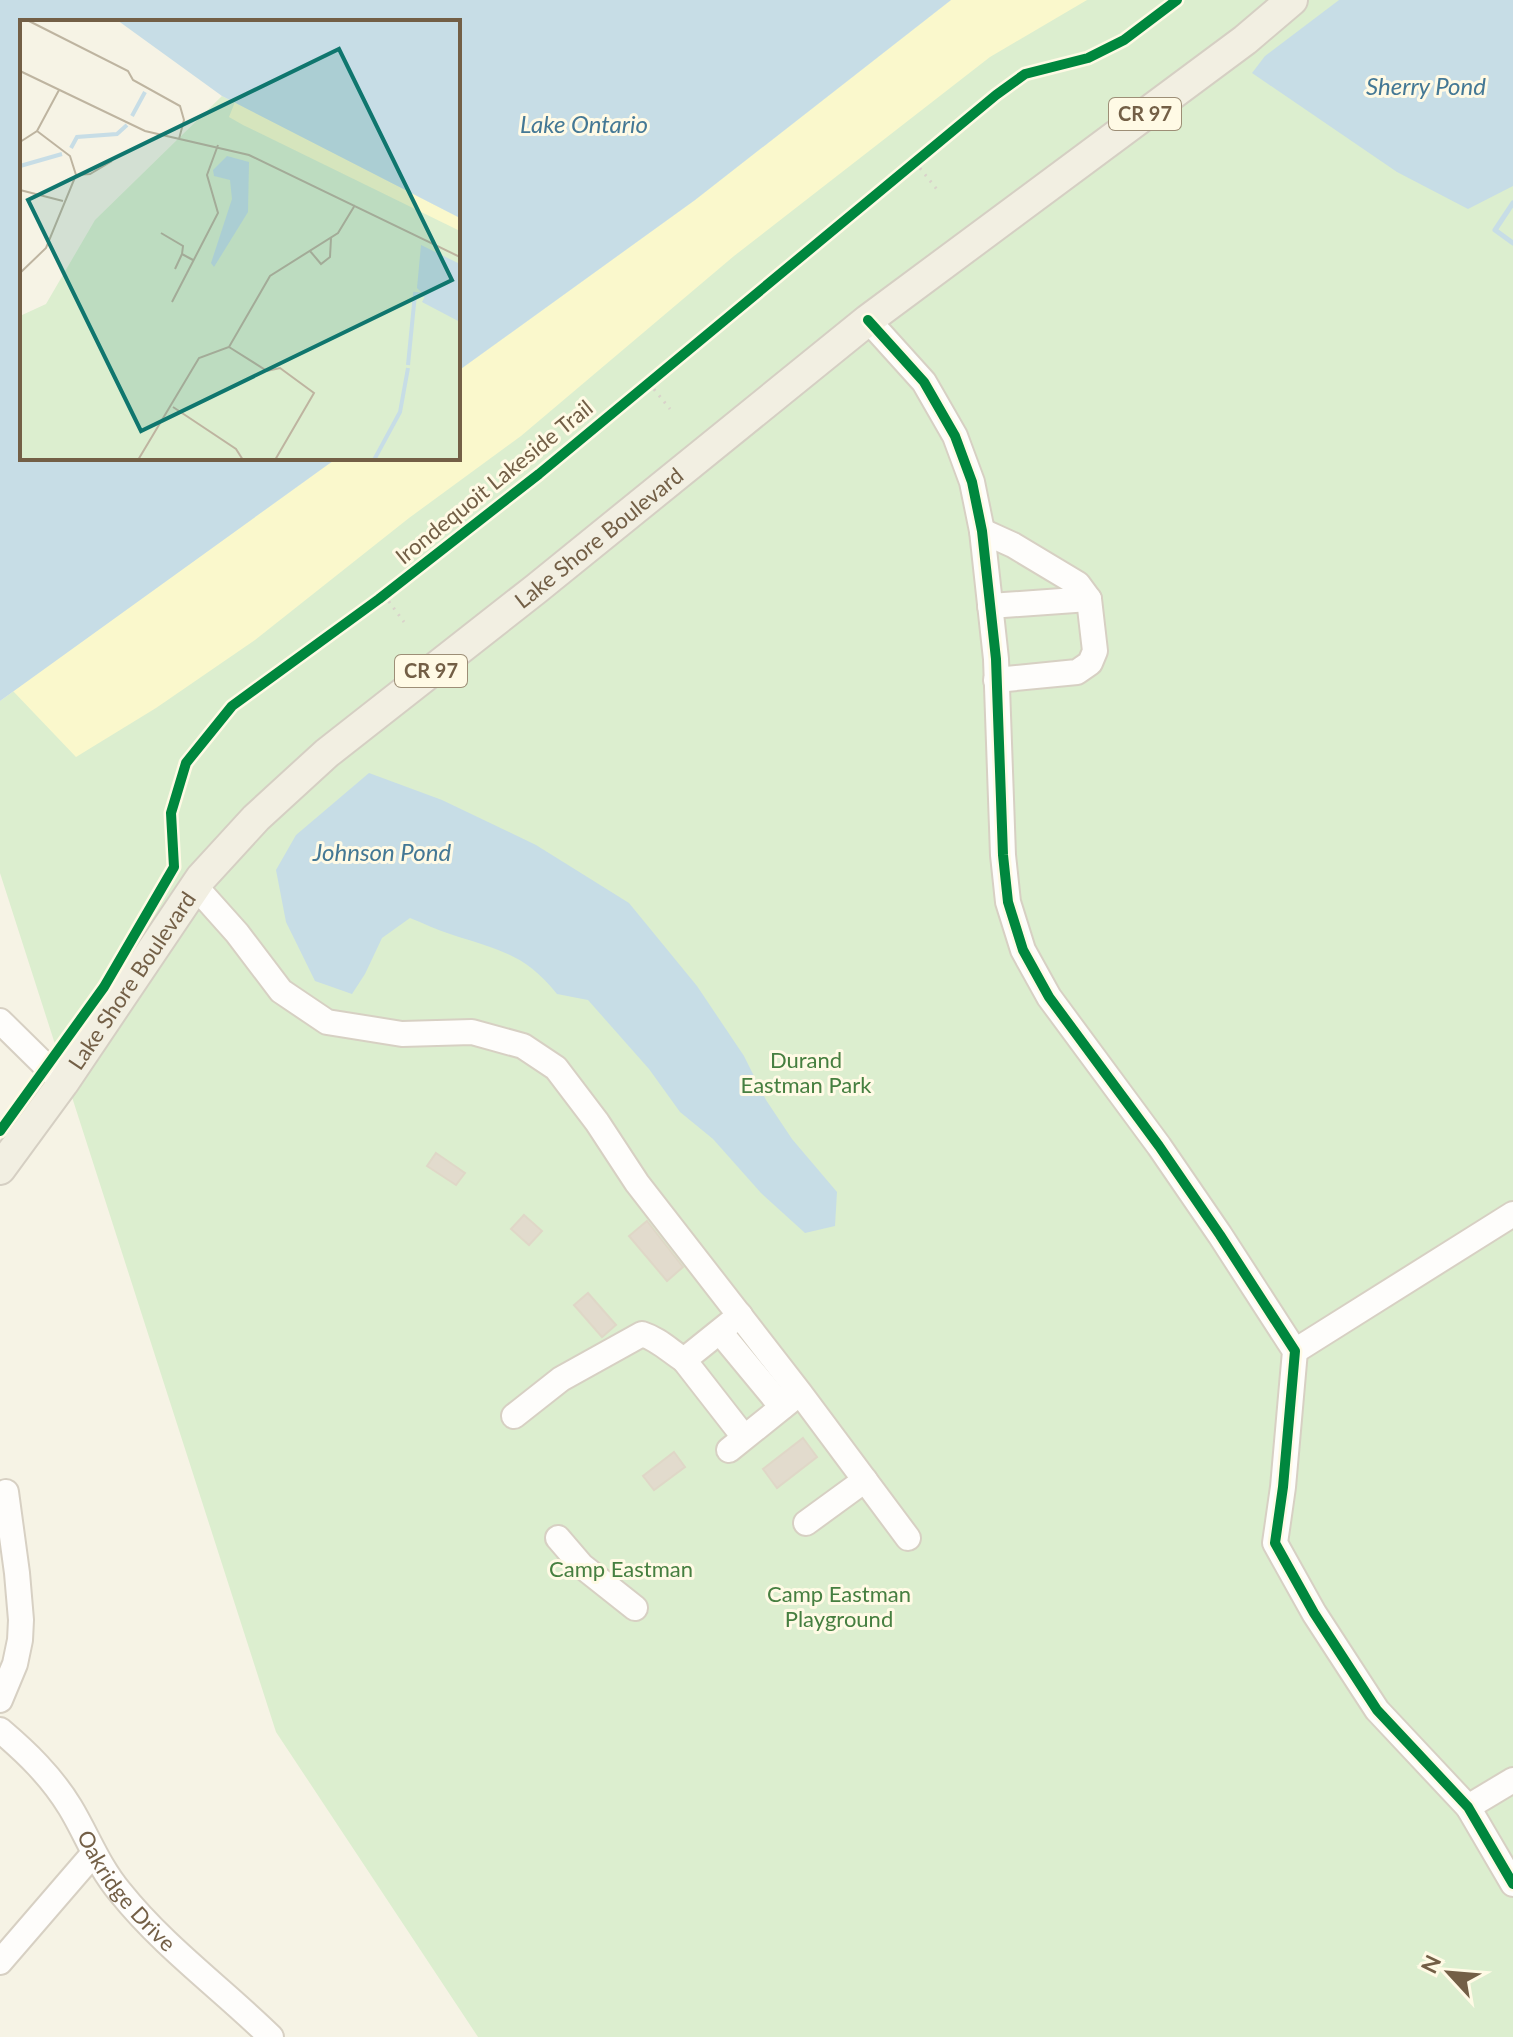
<svg xmlns="http://www.w3.org/2000/svg" width="1513" height="2037" font-family="Lato,sans-serif">
<rect width="100%" height="100%" fill="#f6f3e5"/>
<path fill="#dceecf" d="M951 0H1513V2037H478L276 1732 0 873V701L337 458H458V371L695 200Z"/>
<path fill="#faf8cc" d="M951 0H1087L990 57 734 256 521 436 409 518 255 640 156 708 76 757 13 691 337 458H458V371L695 200Z"/>
<path fill="#c7dde6" d="M0 0H951L695 200 458 371V22H22V458H337L0 701Z
M1339 0H1513V186L1468 209 1397 172 1252 73 1265 56Z
M369 773 442 800 536 845 629 903 697 986 744 1056 766 1100 792 1139 837 1192 835 1226 805 1233 761 1193 713 1139 680 1112 649 1069 588 1000 557 994C524 953 498 950 450 934 437 930 423 923 410 918L382 938 365 974 352 994 315 981 286 922 276 870 296 835Z"/>
<g fill="none" stroke-linecap="round" stroke-linejoin="round">
<path stroke="#c7dde6" stroke-width="5" d="M1513 203 1495 230 1513 243"/>
</g>
<path fill="#e2dbcd" stroke="#dfd7c7" stroke-width="2" d="M436 1153 465 1173 456 1185 427 1166Z
M524 1215 542 1231 529 1245 511 1229Z
M647 1221 683 1267 667 1281 629 1236Z
M588 1293 616 1325 602 1337 574 1305Z
M803 1438 817 1457 777 1488 763 1469Z
M674 1452 685 1467 654 1490 643 1476Z"/>
<g fill="none" stroke-linecap="round" stroke-linejoin="round">
<defs>
<g id="minor">
<path d="M868 320 924 382 955 436 972 482 982 531 996 659 1003 855 1008 902 1023 950 1049 997 1159 1146 1220 1235 1295 1351 1283 1487 1275 1543 1314 1613 1377 1710 1468 1807 1513 1884"/>
<path d="M982 531 1013 545 1078 584 1089 599 1095 651 1090 663 1077 672 996 680"/>
<path d="M990 606 1089 599"/>
<path d="M195 886 237 933 281 991 327 1022 402 1034 472 1032 523 1046 556 1068 597 1122 637 1183 800 1393 908 1538"/>
<path d="M0 1021 63 1083"/>
<path d="M740 1315 684 1360 744 1437"/>
<path d="M720 1332 782 1407"/>
<path d="M1295 1351 1513 1214"/>
<path d="M514 1416 561 1379 642 1334C658 1339 670 1351 684 1360"/>
<path d="M729 1450 795 1397"/>
<path d="M806 1523 865 1480"/>
<path d="M558 1538 582 1566 635 1608"/>
<path d="M0 1700 15 1664 20 1640 21 1620 17 1573 6 1492"/>
<path id="s1" d="M0 1730C27 1753 51 1776 70 1807 87 1835 98 1866 120 1892 164 1947 221 1988 271 2037"/>
<path d="M1468 1807 1513 1780"/>
<path d="M0 1962 94 1853"/>
</g>
<g id="major">
<path id="s2" d="M0 1169 63 1083 201 878 256 818 327 753 536 589 868 320 1245 40 1292 0"/>
</g>
</defs>
<use href="#minor" stroke="#d7d0c3" stroke-width="28"/>
<use href="#major" stroke="#d5cfc3" stroke-width="34"/>
<path stroke="#d9d3ca" stroke-width="3" stroke-dasharray="2 6" stroke-linecap="butt" d="M915 162 939 192
M649 383 670 409
M384 595 404 622"/>
<use href="#minor" stroke="#fefdfb" stroke-width="24"/>
<use href="#major" stroke="#f2efe2" stroke-width="30"/>
<defs>
<path id="cycleway" d="M868 320 924 382 955 436 972 482 982 531 996 659 1003 855 1008 902 1023 950 1049 997 1159 1146 1220 1235 1295 1351 1283 1487 1275 1543 1314 1613 1377 1710 1468 1807 1513 1884
M0 1131 104 987 174 867 171 813 186 763 232 706 379 599 539 474 996 95 1025 74 1088 58 1124 40 1177 0"/>
</defs>
<use href="#cycleway" stroke="#fffae5" stroke-width="15"/>
<use href="#cycleway" stroke="#00873e" stroke-width="10"/>
</g>
<g text-anchor="middle" stroke-width="6" stroke-linejoin="round" paint-order="stroke">
<g fill="#fffae5" stroke="#9d8e76" stroke-width="2">
<rect x="1109" y="98" width="72" height="32" rx="6"/>
<rect x="395" y="655" width="72" height="32" rx="6"/>
</g>
<g font-size="20" font-weight="bold" fill="#735f46">
<text x="1145" y="121">CR 97</text>
<text x="431" y="678">CR 97</text>
</g>
<g font-size="22" fill="#735f46" stroke="#fffae5">
<text transform="translate(494 482) rotate(-39)" y="8">Irondequoit Lakeside Trail</text>
<text dy="8" stroke="none"><textPath href="#s2" startOffset="878">Lake Shore Boulevard</textPath></text>
<text dy="8" stroke="none"><textPath href="#s2" startOffset="230">Lake Shore Boulevard</textPath></text>
<text dy="8" stroke="none"><textPath href="#s1" startOffset="206">Oakridge Drive</textPath></text>
</g>
<g font-size="22" fill="#467f40" stroke="#fffae5">
<text x="806" y="1068">Durand<tspan x="806" dy="25">Eastman Park</tspan></text>
<text x="621" y="1577">Camp Eastman</text>
<text x="839" y="1602">Camp Eastman<tspan x="839" dy="25">Playground</tspan></text>
</g>
<g font-size="24" font-style="italic" fill="#447895" stroke="#fffae5">
<text x="1426" y="95">Sherry Pond</text>
<text x="584" y="133">Lake Ontario</text>
<text x="382" y="861">Johnson Pond</text>
</g>
</g>
<g transform="translate(20 20)">
<rect width="440" height="440" fill="#f6f3e5"/>
<path d="M202 76 440 198V440H0V296L26 284 75 200Z" fill="#dceecf"/>
<path d="M215 82 440 198V211L223 105 209 97Z" fill="#faf8cc"/>
<path d="M97 0H440V198L202 76ZM207 136 229 142 228 192 194 247 191 243 212 179 210 160 194 156 193 150ZM401 225 440 244V302L402 282 405 276 397 268Z" fill="#c7dde6"/>
<path fill="none" stroke="#c7dde6" stroke-width="4" d="M112 96 125 72M51 128 57 117 97 114 107 105M0 146 42 134M388 345 395 274 406 275M354 440 380 392 388 348"/>
<path fill="none" stroke="#beb4a0" stroke-width="2" d="M7 0 108 51 113 60 160 86 164 100 159 119M0 51 125 111 229 135 440 237M0 122 17 111 39 70M56 155 70 154 92 141M0 170 43 181M141 213 163 226 162 234M290 231 301 244 310 237 311 218M155 249 162 234 173 240M0 253 26 228 56 155 50 136 17 111M152 282 198 193 187 155 198 125M209 327 247 351 260 348 294 373 255 440M153 387 216 429 223 440M118 440 179 338 209 327 250 256 318 213 335 185"/>
<path fill="#0f766e" fill-opacity="0.15" stroke="#0f766e" stroke-width="4" d="M319 29 432 260 121 411 8 180Z"/>
<rect width="440" height="440" fill="none" stroke="#735f46" stroke-width="4"/>
</g>
<g transform="translate(1449 1973) rotate(296)" stroke="#fffae5" stroke-width="6" paint-order="stroke">
<path d="M0-6L14 30L0 20L-14 30Z" fill="#735f46"/>
<text y="-12" font-size="22" font-weight="bold" text-anchor="middle" fill="#735f46">N</text>
</g>
</svg>
